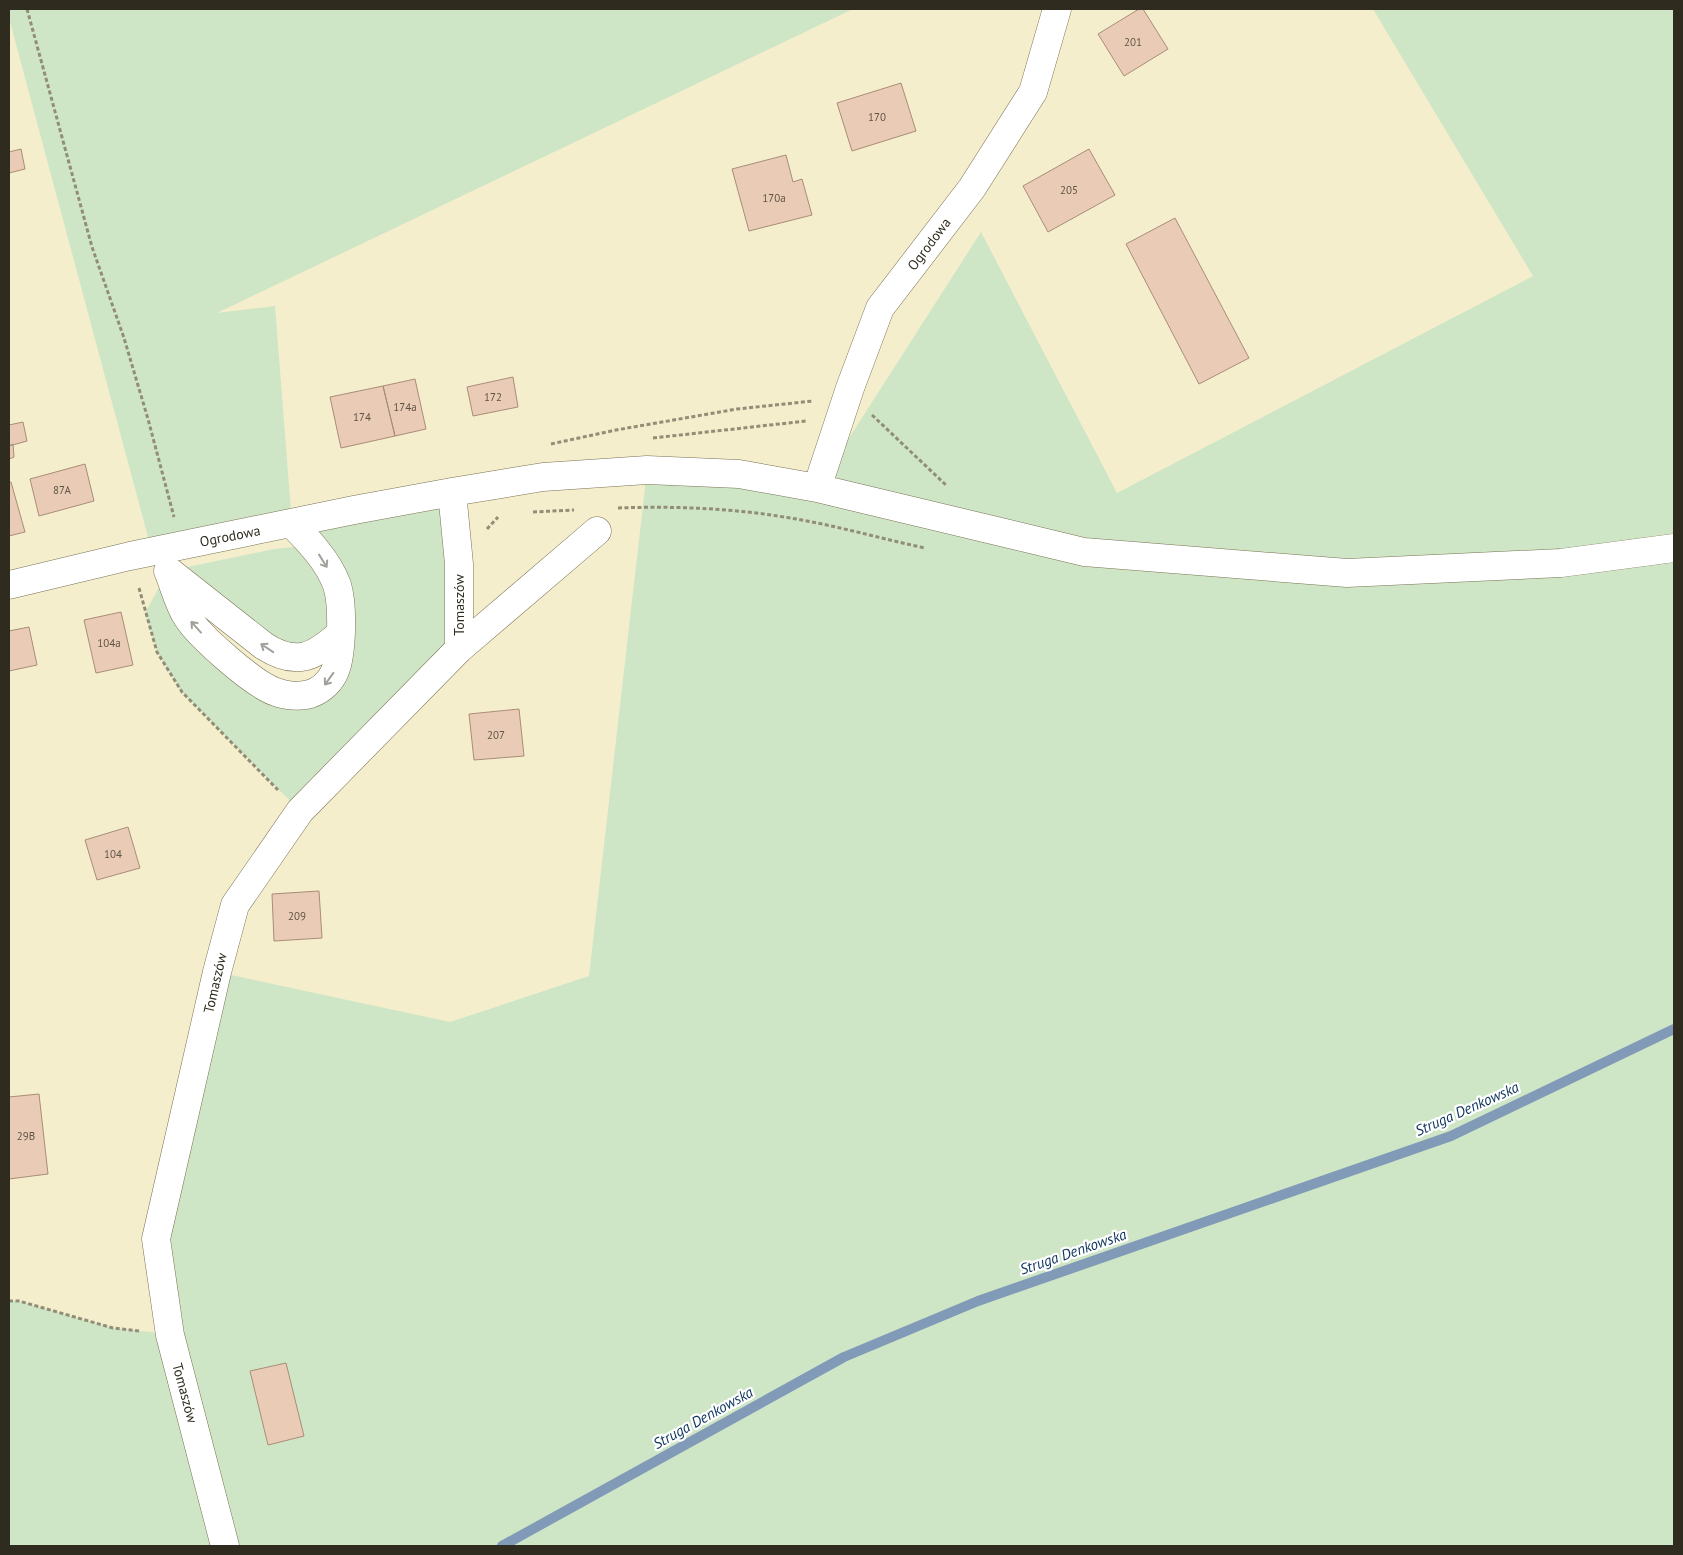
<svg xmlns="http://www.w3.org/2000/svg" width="1683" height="1555" font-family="'PT Sans',sans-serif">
<rect width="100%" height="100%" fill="#f5eecc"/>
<path fill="#cee6c6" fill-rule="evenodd" d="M9 9H853L217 313 275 306 292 524 452 492 459 649 300 811 182 692 157 652 145 613 168 571 274 549 312 545 292 524 152 552 9 18ZM169 572 298 658 337 664 293 696 187 617Z
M1373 9H1674V1546H9V1301H19L113 1328 170 1334 156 1239 217 972 450 1022 589 976 647 470 817 488 981 232 1117 493 1533 276Z"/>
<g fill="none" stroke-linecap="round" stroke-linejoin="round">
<path stroke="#809ab8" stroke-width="10" d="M502 1546 844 1357 978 1301 1451 1136 1674 1029"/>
</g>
<path fill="#eaccb6" stroke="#a88c78" d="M1139 9H1143L1168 49 1124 76 1098 34Z
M901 83 916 131 852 151 837 103Z
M21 149 25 169 9 173V152Z
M1089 149 1115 195 1048 232 1023 186Z
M786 155 793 182 802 179 812 215 749 231 732 169Z
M1175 218 1249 358 1199 384 1126 244Z
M513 377 518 407 473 416 467 387Z
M415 379 426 429 395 436 383 386Z
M383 386 395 436 341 448 330 397Z
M23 422 27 441 9 446V425Z
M13 444 14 457 9 459V446Z
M85 464 94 501 39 516 30 479Z
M11 482 25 532 9 536V483Z
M121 612 133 665 96 673 84 620Z
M29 627 37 665 9 671V631Z
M519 709 524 756 474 760 469 714Z
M128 827 140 868 97 880 85 840Z
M319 891 322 938 274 941 272 894Z
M39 1094 48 1174 9 1179V1097Z
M286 1363 304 1436 268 1445 250 1371Z"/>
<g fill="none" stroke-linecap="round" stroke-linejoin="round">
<defs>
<path id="minor" d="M817 488 850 388 880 308 972 188 1033 92 1057 9
M168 571C174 585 178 603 187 617 199 636 254 685 276 692 286 696 300 697 310 694 319 691 328 684 333 675 343 658 343 604 337 585 328 561 309 541 292 524
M170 572 264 646C297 667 314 657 341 633
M9 585 130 556 354 510 452 492 543 477 647 470 739 474 817 488 1084 552 1347 573 1561 563 1674 548
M459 649 597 531
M225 1546 170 1335 156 1239 217 972 235 905 300 811 459 649V564L452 492"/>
</defs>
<use href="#minor" stroke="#797254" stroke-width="29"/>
<path stroke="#928d76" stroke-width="3" stroke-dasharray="4 2.5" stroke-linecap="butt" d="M27 9 92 247 124 338 148 419 174 517
M872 415 947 486
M653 438 806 421
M551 444 616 430 737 409 813 401
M618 508C673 506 729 508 784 517 831 524 878 538 925 548
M533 512 574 510
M487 529 498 517
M139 588 157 652 182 692 278 790
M9 1301H19L113 1328 139 1331"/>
<use href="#minor" stroke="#fff" stroke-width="28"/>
</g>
<defs><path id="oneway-shaft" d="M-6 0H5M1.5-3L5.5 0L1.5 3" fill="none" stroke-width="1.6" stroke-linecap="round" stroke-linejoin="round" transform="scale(1.25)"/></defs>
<g stroke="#a1a09a">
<use href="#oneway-shaft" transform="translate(323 561) rotate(58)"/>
<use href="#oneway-shaft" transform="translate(196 627) rotate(-132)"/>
<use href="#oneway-shaft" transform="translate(267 648) rotate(-146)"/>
<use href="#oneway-shaft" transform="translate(329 679) rotate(126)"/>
</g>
<g text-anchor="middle" stroke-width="4.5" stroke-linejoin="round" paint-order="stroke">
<g font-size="11" fill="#5e5445">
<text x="1133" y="46">201</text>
<text x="877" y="121">170</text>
<text x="1069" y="194">205</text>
<text x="774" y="202">170a</text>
<text x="493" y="401">172</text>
<text x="405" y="411">174a</text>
<text x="362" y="421">174</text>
<text x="62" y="494">87A</text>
<text x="109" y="647">104a</text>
<text x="496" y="739">207</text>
<text x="113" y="858">104</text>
<text x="297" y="920">209</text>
<text x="26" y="1140">29B</text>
</g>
<g font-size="14" fill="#2f2c1f" stroke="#fff">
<text transform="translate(929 244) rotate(-53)" y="5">Ogrodowa</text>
<text transform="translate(230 536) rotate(-11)" y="5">Ogrodowa</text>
<text transform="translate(459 605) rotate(-90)" y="5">Tomaszów</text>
<text transform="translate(215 983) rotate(-77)" y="5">Tomaszów</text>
<text transform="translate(185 1393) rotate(75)" y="5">Tomaszów</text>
</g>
<g font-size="15" font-style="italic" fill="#0c345d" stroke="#fff">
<text transform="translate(1467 1109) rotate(-24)" y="5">Struga Denkowska</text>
<text transform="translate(1073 1252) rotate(-19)" y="5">Struga Denkowska</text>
<text transform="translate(703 1418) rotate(-29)" y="5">Struga Denkowska</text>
</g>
</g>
<rect width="1683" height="1555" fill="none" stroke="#2f2c1f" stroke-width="20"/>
</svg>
